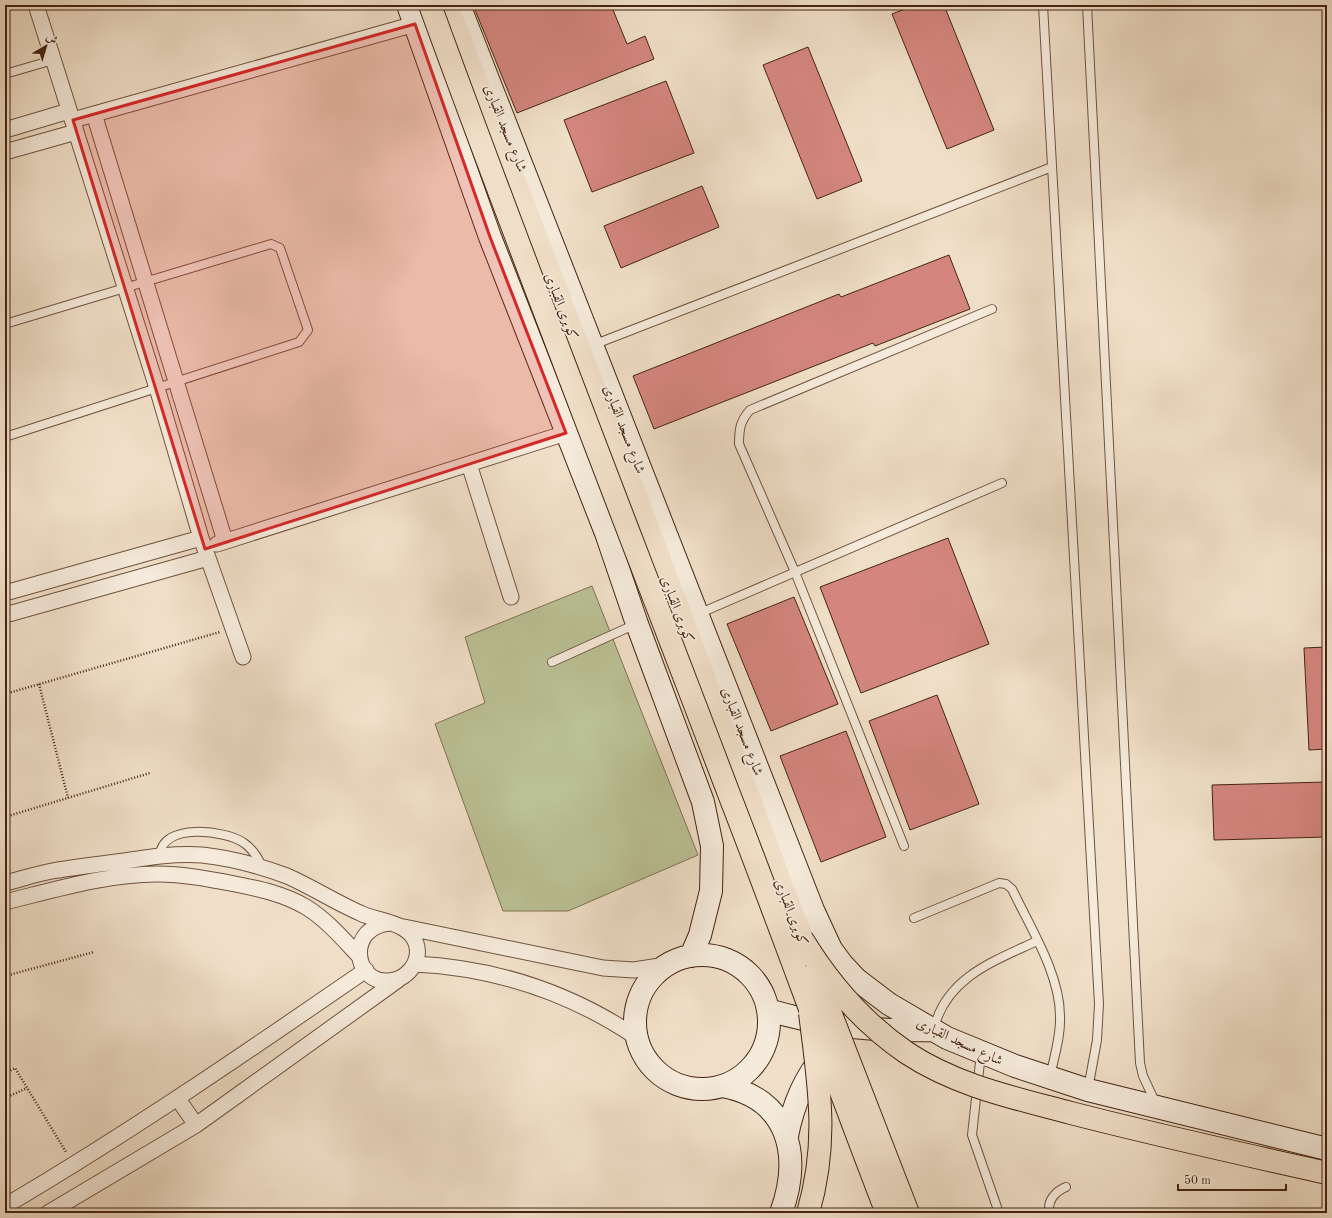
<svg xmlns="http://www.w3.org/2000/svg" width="1332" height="1218" font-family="'Old Standard TT',Amiri,serif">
<rect width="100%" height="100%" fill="#f0dfc8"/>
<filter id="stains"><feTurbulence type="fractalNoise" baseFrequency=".005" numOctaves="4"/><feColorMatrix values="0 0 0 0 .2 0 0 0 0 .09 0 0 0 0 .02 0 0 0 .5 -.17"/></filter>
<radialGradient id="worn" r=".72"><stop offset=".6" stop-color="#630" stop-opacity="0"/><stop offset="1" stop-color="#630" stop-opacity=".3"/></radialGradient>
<path fill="#bac195" stroke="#807252" d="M592 586 698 855 568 911H503L435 724 485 703 465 637Z"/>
<path fill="#d4867e" stroke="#452410" d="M473 5H611L627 44 645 36 654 59 517 113Z
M915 5H944L994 130 947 149 892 14Z
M808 47 862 181 817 199 763 65Z
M666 81 694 153 592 192 564 120Z
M702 186 719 227 621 268 604 226Z
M949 255 970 309 875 346 873 343 654 429 633 376 839 294 841 297Z
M948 538 989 644 861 693 820 587Z
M794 597 838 704 771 731 727 624Z
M1327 647V749L1309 750 1304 648Z
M937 695 979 804 910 830 869 721Z
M846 731 886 837 821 862 780 756Z
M1327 782V837L1214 840 1212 785Z"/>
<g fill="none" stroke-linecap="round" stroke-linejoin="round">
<defs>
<path id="lane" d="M1043 5 1099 1004 1097 1040 1088 1089
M1087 5 1140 1063 1143 1076 1156 1104
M5 74 53 60
M5 324 271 244 280 248 308 330 299 342 5 437
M593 345 1052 167
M698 614 1002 483
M552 662 636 624
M904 846 795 572 739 444C739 430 740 421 750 410L992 309
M160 856C161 822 226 830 244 843 253 849 258 858 263 868
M914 918 999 883 1006 884 1012 889C1030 927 1060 974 1060 1016 1061 1036 1054 1057 1050 1077
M934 1028C947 977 994 961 1037 941
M981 1053 972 1135 999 1213
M1050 1213C1046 1201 1056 1191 1066 1187"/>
<path id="street" d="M36 5 157 388 201 538 243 657
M94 114 225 541
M73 120 415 24
M5 130 69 111
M5 152 76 132
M469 464 511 597
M217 544 566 433
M5 593 201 538
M5 615 208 558
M5 883C21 879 36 874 52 871 76 867 100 864 124 861 150 857 176 853 202 855 231 858 260 866 287 876 312 887 335 902 360 913 378 922 408 921 416 943 422 962 407 980 388 981 353 983 346 926 391 923
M5 902C54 890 106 874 157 874 183 874 209 879 235 884 260 889 284 894 306 907 327 920 343 939 360 957
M404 927 603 968 634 970 666 965
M415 964C496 968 569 992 636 1037
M178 1099 196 1125
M5 1206C129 1133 247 1052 366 970
M48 1213 196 1125 398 980"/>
<path id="secondary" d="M408 5 490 237 606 533 637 624 703 802 712 846 711 891 700 935 691 956
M459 5 813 910 831 949 842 964 856 979 889 1004 947 1038 1015 1066 1088 1090 1327 1149
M635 1022a67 67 0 1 1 134 0a67 67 0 1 1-134 0Z
M768 1010C822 1026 875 1032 932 1030
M722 1086C789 1098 802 1155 781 1213
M787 1136C793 1105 804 1078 824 1055"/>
<path id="primary" d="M447 5 642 512 802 939"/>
</defs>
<use href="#lane" stroke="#70533e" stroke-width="10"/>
<use href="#street" stroke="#70533e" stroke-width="17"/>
<use href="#secondary" stroke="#452410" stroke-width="24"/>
<use href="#primary" stroke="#452410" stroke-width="24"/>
<path stroke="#452410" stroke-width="2.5" stroke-dasharray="1 2" stroke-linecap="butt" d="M39 684 68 798
M5 694 220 632
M5 817 150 773
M5 976 94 952
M5 1073 15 1068 66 1152
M5 1098 27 1088"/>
<use href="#lane" stroke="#f5eadb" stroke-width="8"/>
<use href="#street" stroke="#f5eadb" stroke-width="15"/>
<use href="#secondary" stroke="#f5eadb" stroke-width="22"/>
<use href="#primary" stroke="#f0dfc8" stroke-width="22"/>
<defs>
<path id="primary-bridge" d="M430 5C526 269 629 531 729 794 783 933 833 1074 887 1213
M802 939C830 985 863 1023 907 1053 957 1086 1015 1098 1071 1113 1156 1135 1242 1154 1327 1173
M815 973 908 1213"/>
<path id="highway-bridge" d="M808 1213C829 1141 819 1086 810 1013"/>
</defs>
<use href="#primary-bridge" stroke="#452410" stroke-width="24" stroke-linecap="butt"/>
<use href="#highway-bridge" stroke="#452410" stroke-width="24" stroke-linecap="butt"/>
<use href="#primary-bridge" stroke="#f0dfc8" stroke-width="22"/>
<use href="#highway-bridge" stroke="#f0dfc8" stroke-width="22"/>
</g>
<path fill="#d62828" fill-opacity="0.2" stroke="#d62828" stroke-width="3" stroke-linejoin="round" d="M415 24 490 237 566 433 205 549 73 120Z"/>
<g text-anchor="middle" stroke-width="3.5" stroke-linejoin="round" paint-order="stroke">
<g font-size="14" fill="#452410" stroke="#f5eadb">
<text transform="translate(506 128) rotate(68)" y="5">شارع مسجد القبارى</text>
<text transform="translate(562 306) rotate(69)" y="5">كوبرى القبارى</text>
<text transform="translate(625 429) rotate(69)" y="5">شارع مسجد القبارى</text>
<text transform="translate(678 609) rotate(69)" y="5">كوبرى القبارى</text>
<text transform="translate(743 731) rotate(69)" y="5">شارع مسجد القبارى</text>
<text transform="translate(792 912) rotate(69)" y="5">كوبرى القبارى</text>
<text transform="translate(960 1041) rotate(25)" y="5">شارع مسجد القبارى</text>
</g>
</g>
<rect width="1332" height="1218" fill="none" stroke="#f0dfc8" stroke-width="20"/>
<rect x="6" y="6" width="1320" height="1206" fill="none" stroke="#452410" stroke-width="2"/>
<rect x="10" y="10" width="1312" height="1198" fill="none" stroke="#452410"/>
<g transform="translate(46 46) rotate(38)" stroke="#f5eadb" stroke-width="3" paint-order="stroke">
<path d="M0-3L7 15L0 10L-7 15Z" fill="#452410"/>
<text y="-6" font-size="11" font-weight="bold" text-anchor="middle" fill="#452410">ش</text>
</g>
<path d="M1178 1184v6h108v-6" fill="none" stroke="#452410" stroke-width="2"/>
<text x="1184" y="1184" font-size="12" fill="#452410" stroke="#f5eadb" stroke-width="3" paint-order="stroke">50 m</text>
<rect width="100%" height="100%" filter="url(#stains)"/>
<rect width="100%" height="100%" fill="url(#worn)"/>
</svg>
